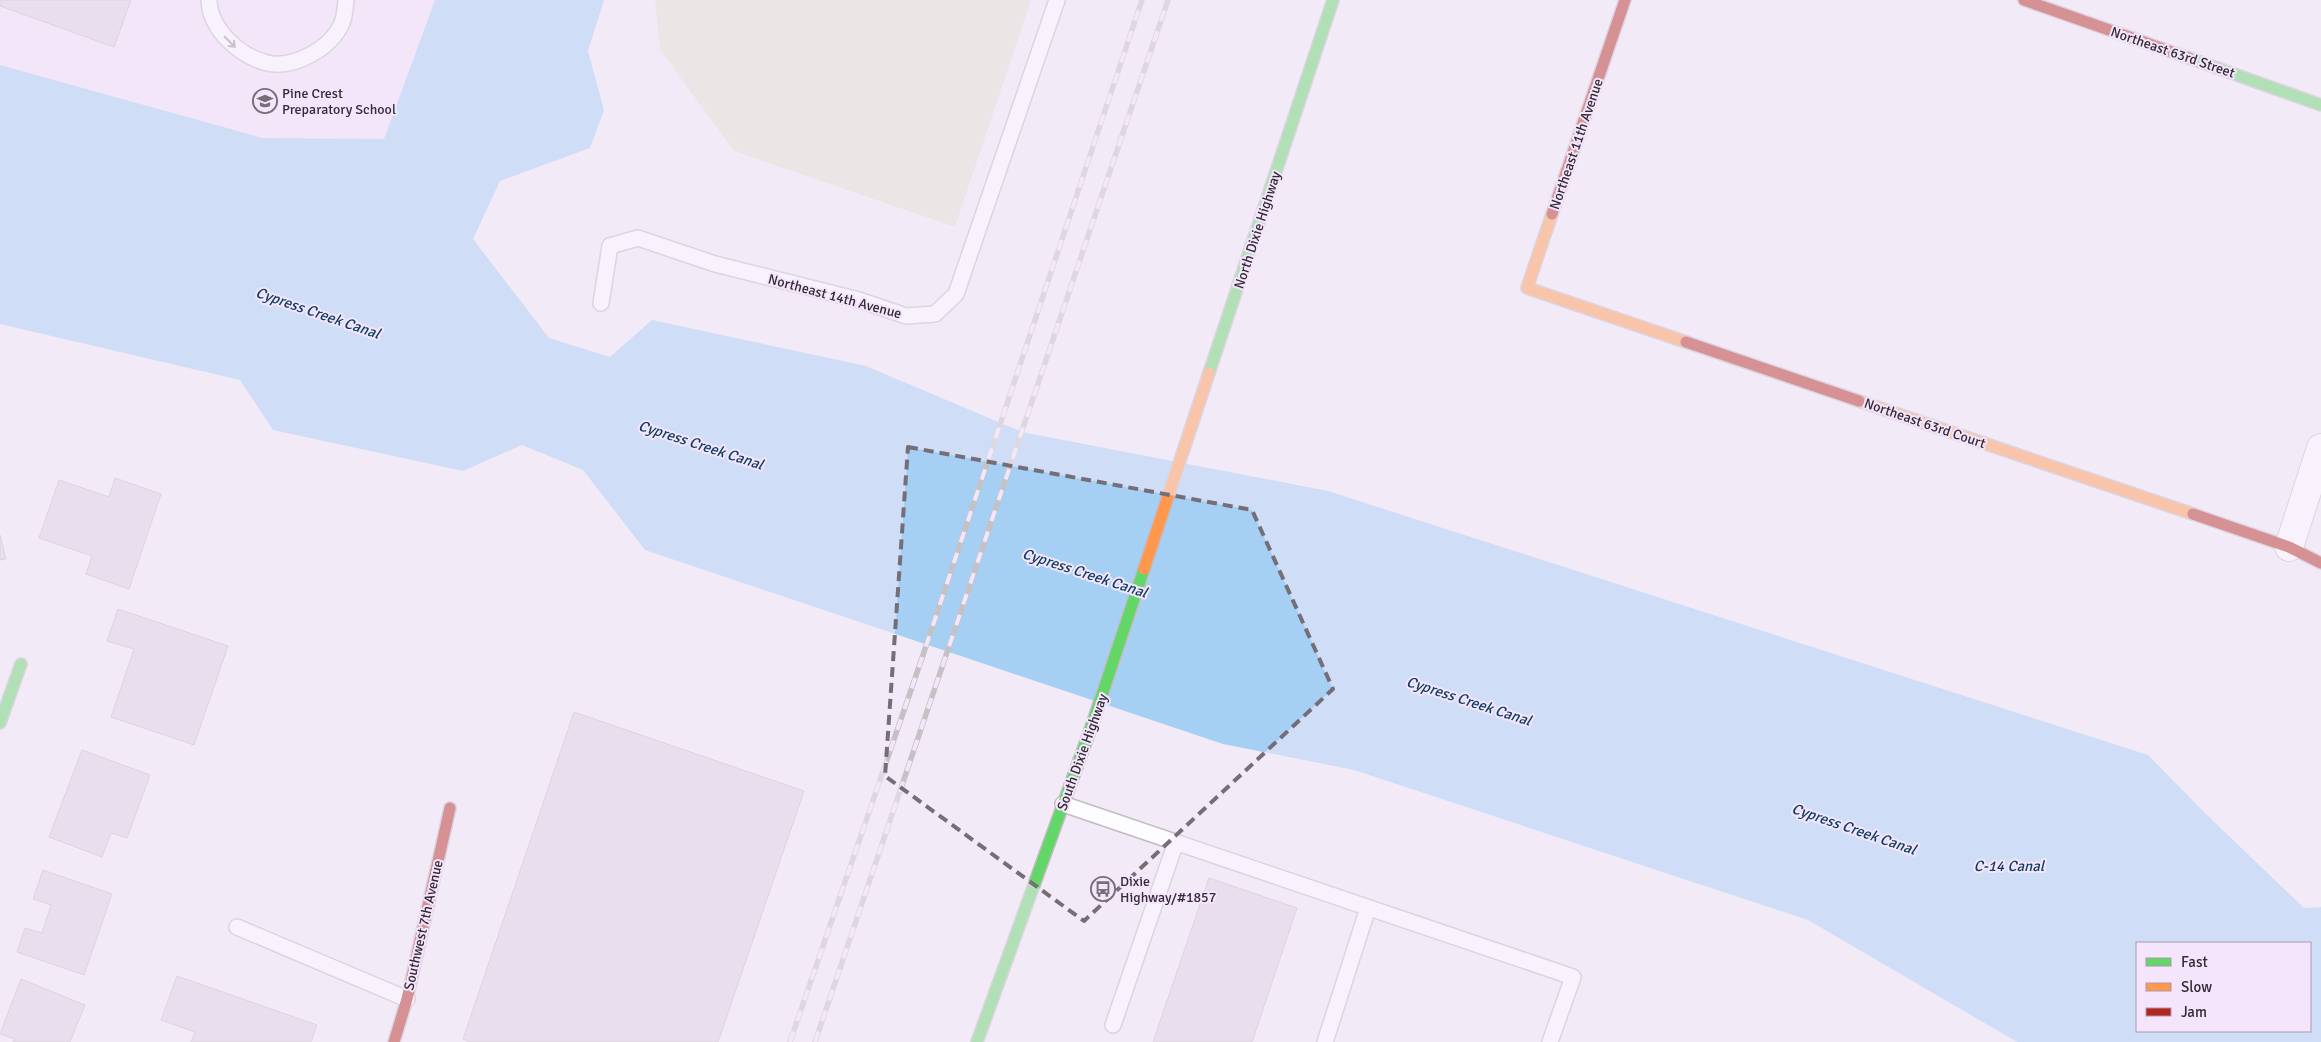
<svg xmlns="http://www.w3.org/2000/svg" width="2321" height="1042" font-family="Signika,sans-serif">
<rect width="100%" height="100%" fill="#f3eaf7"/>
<path fill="#f2e2f9" d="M0 0H435L384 139 263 138 0 65Z"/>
<path fill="#e2e3d1" d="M655 0H1031L955 227 734 151 660 50Z"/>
<path fill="#a5d0f4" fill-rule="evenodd" d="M435 0H604L588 51 604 110 590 148 500 181 473 239 549 338 610 357 652 320 866 366 1022 432 1328 491 2148 755 2205 813 2304 908 2321 907V1042H2017L1808 920 1354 770 1223 744 645 550 583 470 522 445 463 471 273 430 240 380 0 324V65L263 138 384 139ZM2137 943H2310V1031H2137Z"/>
<path fill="#ded1e3" stroke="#c0b9c3" d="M0 0H131L114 47 0 6Z
M115 478 161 494 129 589 86 574 92 556 39 538 59 480 109 497Z
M0 535 6 559 0 560Z
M118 609 228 646 194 745 111 717 134 649 107 641Z
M574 712 804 791 718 1042H471L463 1039Z
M82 750 150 775 127 838 111 833 102 857 49 837Z
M43 870 112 894 84 975 17 952 25 928 42 933 51 905 33 899Z
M1209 878 1297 908 1252 1042H1153Z
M177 976 317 1025 311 1042H191L195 1032 161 1020Z
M21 979 85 1005 70 1042H13L15 1039 0 1034Z"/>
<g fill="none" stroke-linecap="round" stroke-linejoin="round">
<defs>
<path id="lane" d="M209 0C209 15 218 30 228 40 239 51 251 59 267 63 295 69 331 48 342 23 345 16 345 7 346 0
M601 303 610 246 638 238 715 264 859 300 906 316 935 314 956 294 1057 0
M1063 804 1573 977 1550 1042
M237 927 407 999
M1113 1025 1176 842
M1325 1042 1368 908"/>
<path id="street" d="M2289 547 2321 448"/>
<path id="fast" d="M2189 58 2321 105
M1209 373 1333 0
M0 723 21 664
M977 1042 1092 725 1144 569"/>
<path id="slow" d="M1552 214 1527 288 1686 342
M1859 401 2193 514
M1144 569 1209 373"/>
<path id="jam" d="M2024 0 2189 58
M1552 214 1625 0
M1686 342 1859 401
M2193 514 2289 547 2321 563
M394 1042 407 999 450 808"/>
</defs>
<use href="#lane" stroke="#c2bbc5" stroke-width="18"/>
<use href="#street" stroke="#c2bbc5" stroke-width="30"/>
<use href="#fast" stroke="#c2bbc5" stroke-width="14"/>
<use href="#slow" stroke="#c2bbc5" stroke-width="14"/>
<use href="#jam" stroke="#c2bbc5" stroke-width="14"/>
<use href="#lane" stroke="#fdfcfe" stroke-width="15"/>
<use href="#street" stroke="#fdfcfe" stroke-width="28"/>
<use href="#fast" stroke="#63d668" stroke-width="11"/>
<use href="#slow" stroke="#ff974d" stroke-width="11"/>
<use href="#jam" stroke="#b3261e" stroke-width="11"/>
<defs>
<path id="rail" d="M790 1042 922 658 1142 0
M815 1042 1168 0"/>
</defs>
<use href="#rail" stroke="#c4c2c5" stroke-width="5.5"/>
<use href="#rail" stroke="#f5e5fc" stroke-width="4" stroke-dasharray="11" stroke-linecap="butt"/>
</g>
<defs><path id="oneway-shaft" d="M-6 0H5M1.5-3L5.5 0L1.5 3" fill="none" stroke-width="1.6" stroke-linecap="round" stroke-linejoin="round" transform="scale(1.25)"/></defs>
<use stroke="#979498" href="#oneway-shaft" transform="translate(230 42) rotate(45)"/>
<path d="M0 0H2321V1042H0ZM908 447 1252 510 1333 689 1084 921 885 776Z" fill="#f3eaf7" fill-opacity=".55" fill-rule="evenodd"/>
<path fill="none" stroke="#756e78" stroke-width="4" stroke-dasharray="10 6" stroke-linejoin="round" d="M908 447 1252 510 1333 689 1084 921 885 776Z"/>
<defs>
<symbol id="school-ring" viewBox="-11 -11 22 22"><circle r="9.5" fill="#f5e5fc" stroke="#756e78" stroke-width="1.5"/><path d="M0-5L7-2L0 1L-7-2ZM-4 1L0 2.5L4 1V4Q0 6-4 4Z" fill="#756e78"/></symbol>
<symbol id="bus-ring" viewBox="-11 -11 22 22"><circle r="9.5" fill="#f5e5fc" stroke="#756e78" stroke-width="1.5"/><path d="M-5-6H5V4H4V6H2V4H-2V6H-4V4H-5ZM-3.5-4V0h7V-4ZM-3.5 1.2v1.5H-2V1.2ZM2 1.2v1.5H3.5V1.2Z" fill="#756e78"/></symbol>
</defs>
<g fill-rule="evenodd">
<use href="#school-ring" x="251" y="87" width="28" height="28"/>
<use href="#bus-ring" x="1089" y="875" width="28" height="28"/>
</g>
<g text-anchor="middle" stroke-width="4" stroke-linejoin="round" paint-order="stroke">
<g font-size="14" fill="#312b33" stroke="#f5e5fc">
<text transform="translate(2173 52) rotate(19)" y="5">Northeast 63rd Street</text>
<text transform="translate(1576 144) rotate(-71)" y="5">Northeast 11th Avenue</text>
<text transform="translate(1257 230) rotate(-72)" y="5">North Dixie Highway</text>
<text transform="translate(835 296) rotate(15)" y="5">Northeast 14th Avenue</text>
<text transform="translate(1925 423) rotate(19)" y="5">Northeast 63rd Court</text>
<text transform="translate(1082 752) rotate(-70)" y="5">South Dixie Highway</text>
<text transform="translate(423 925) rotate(-77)" y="5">Southwest 7th Avenue</text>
</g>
<g font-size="14" fill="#312b33" stroke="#f5e5fc" text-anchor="start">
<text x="282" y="98">Pine Crest<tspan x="282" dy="16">Preparatory School</tspan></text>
<text x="1120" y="886">Dixie<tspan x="1120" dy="16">Highway/#1857</tspan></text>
</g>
<g font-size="15" font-style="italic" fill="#0b3f5d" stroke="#f5e5fc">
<text transform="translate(318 313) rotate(19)" y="5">Cypress Creek Canal</text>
<text transform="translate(701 445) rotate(18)" y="5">Cypress Creek Canal</text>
<text transform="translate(1085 573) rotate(18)" y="5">Cypress Creek Canal</text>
<text transform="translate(1469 701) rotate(18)" y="5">Cypress Creek Canal</text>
<text transform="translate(1854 829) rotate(19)" y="5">Cypress Creek Canal</text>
<text x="2009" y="871">C-14 Canal</text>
</g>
</g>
<rect x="2136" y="942" width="175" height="90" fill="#f5e5fc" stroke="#a79bac"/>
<rect x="2146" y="958" width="25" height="8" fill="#63d668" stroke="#a79bac"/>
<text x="2181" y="967" font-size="15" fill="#312b33">Fast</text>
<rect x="2146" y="983" width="25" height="8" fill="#ff974d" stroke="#a79bac"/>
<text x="2181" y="992" font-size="15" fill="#312b33">Slow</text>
<rect x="2146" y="1008" width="25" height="8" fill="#b3261e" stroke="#a79bac"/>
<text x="2181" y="1017" font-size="15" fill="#312b33">Jam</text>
</svg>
